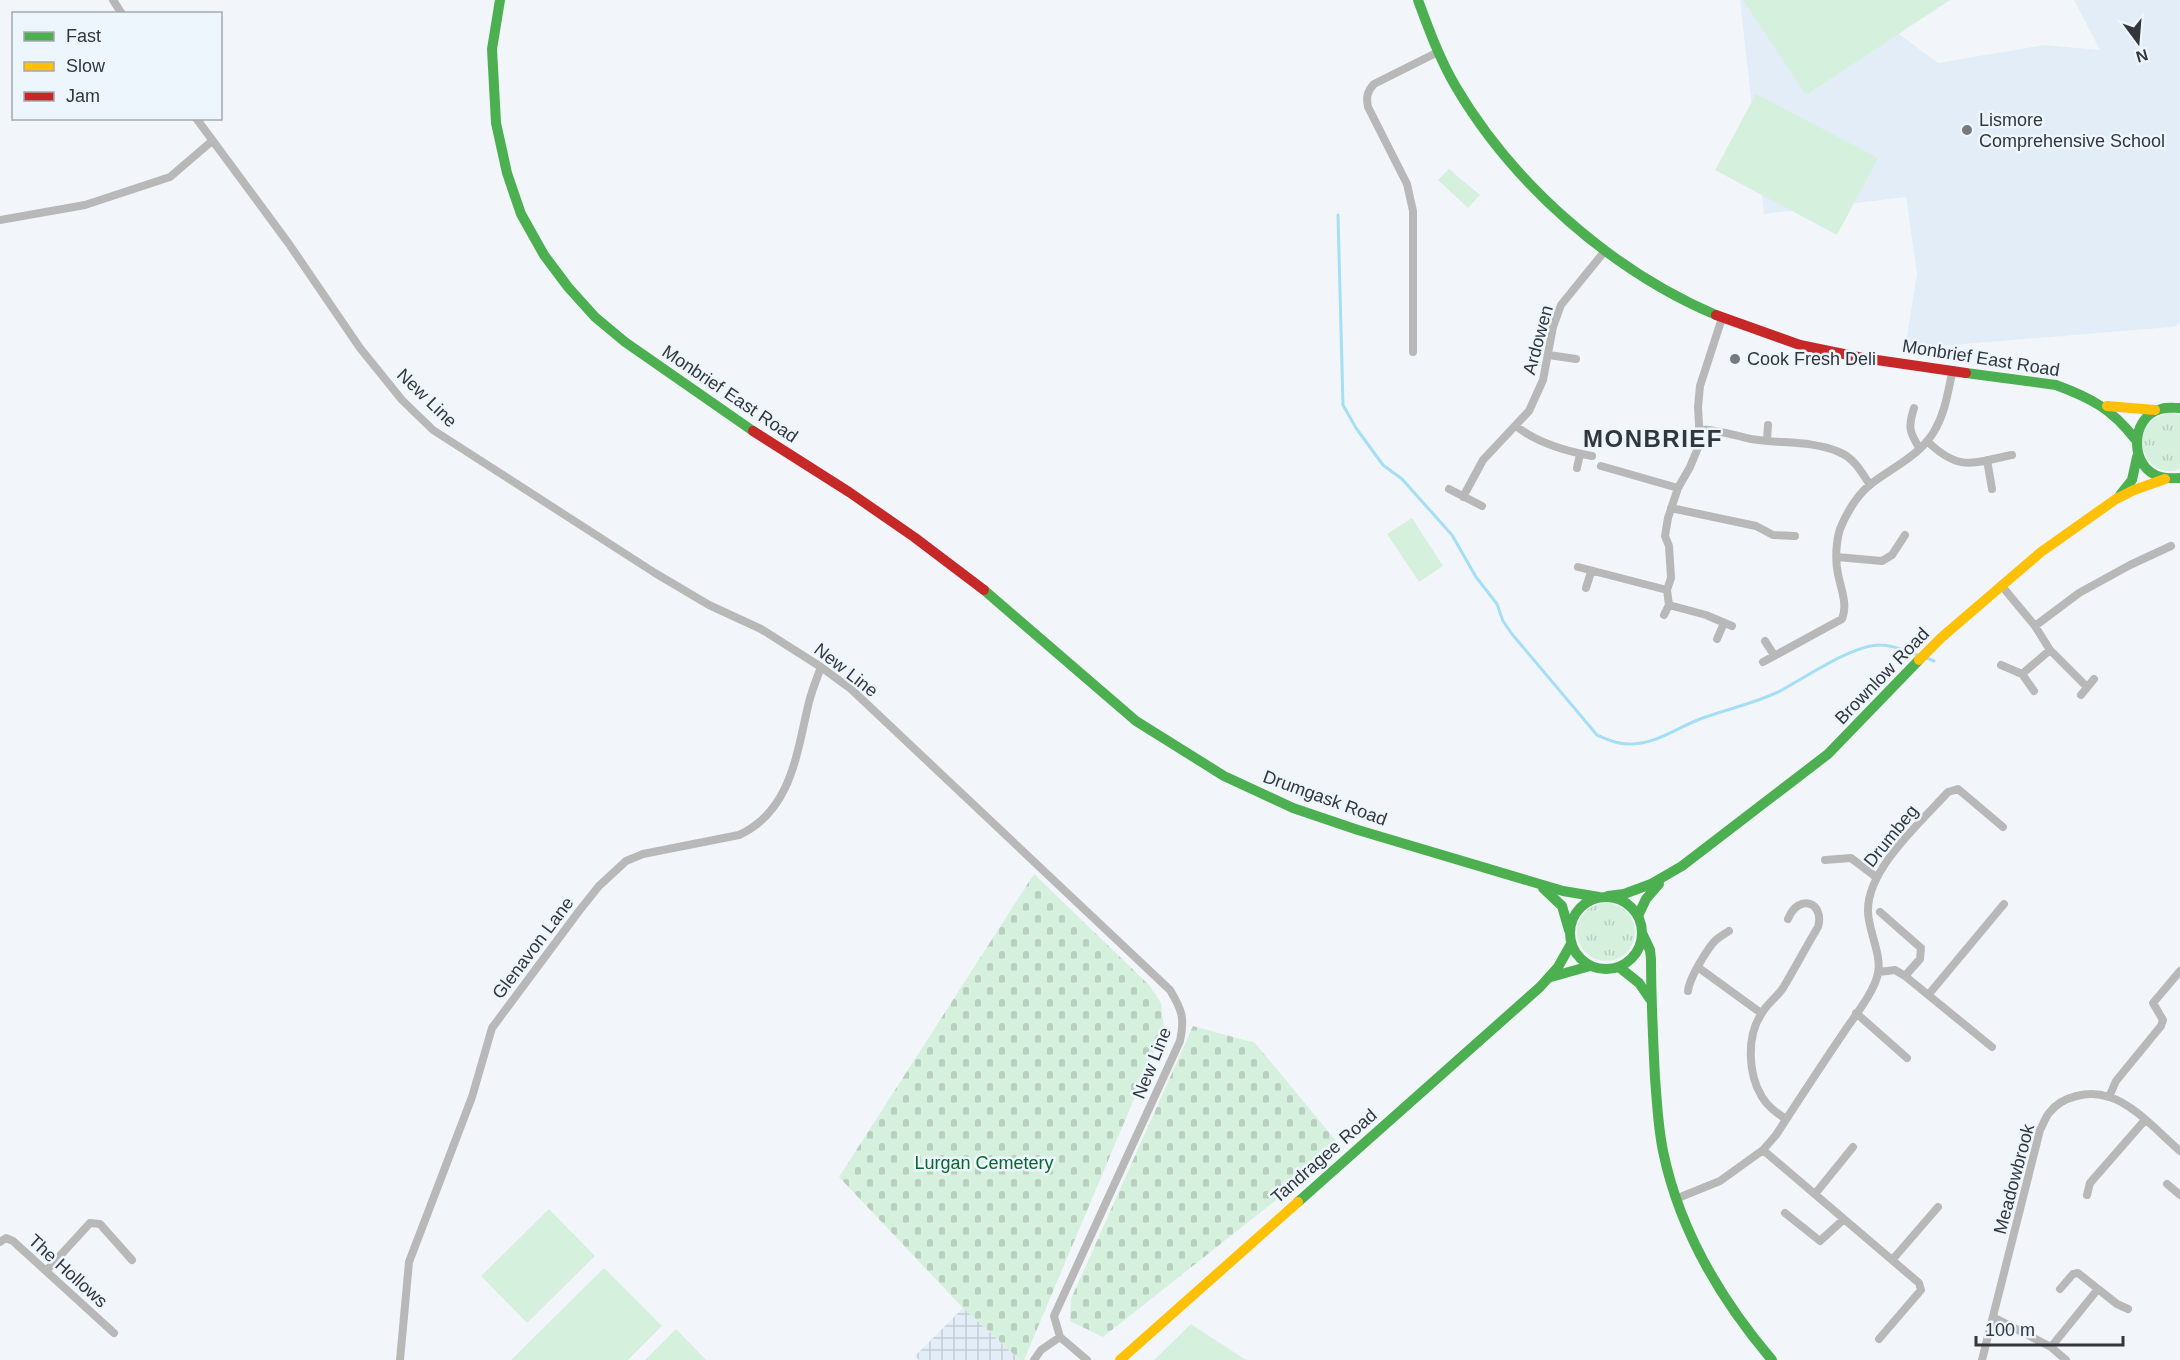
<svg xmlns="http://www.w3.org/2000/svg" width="2180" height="1360" font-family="Arial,sans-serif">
<defs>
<pattern id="industrial-grid" width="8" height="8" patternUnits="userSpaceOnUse" patternTransform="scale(1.5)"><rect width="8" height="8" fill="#e2edf7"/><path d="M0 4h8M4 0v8" fill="none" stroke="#c2ccd4"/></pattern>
<pattern id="grass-tufts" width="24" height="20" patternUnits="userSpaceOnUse" patternTransform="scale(1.5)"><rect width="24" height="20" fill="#d6f0de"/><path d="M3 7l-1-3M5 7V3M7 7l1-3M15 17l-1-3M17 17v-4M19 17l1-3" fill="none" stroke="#b8cebf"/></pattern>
<pattern id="cemetery-stones" width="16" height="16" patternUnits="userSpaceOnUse" patternTransform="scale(1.5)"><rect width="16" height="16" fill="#d6f0de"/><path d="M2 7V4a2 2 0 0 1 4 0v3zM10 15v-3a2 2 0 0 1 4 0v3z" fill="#b8cebf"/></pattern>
</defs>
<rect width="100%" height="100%" fill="#f2f6fa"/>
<path fill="url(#industrial-grid)" d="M963 1308 1020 1360H919L915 1356Z"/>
<path fill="#e2edf7" d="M1740 0H1893L1899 34 1938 63 2044 45 2100 50 2074 0H2180V324L2172 327 1905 349 1917 274 1906 197 1764 214Z"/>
<path fill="url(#grass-tufts)" d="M2172 413 2180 415V469C2141 483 2123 418 2172 413Z
M1577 932a29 29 0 1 1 58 0a29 29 0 1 1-58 0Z"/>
<path fill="url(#cemetery-stones)" d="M1034 874 1149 985 1161 1003 1164 1028 1024 1360H1020L963 1308 839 1177Z
M1193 1026 1255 1043 1342 1148 1103 1337 1070 1321 1071 1299Z"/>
<path fill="#d6f0de" d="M1743 0H1950L1806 95Z
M1756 94 1878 158 1837 235 1715 170Z
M1449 169 1480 195 1468 208 1438 180Z
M1412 518 1443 566 1419 582 1387 534Z
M549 1209 595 1256 527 1323 481 1276Z
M604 1268 662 1326 628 1360H511Z
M1191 1324 1246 1360H1154Z
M676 1329 706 1360H645Z"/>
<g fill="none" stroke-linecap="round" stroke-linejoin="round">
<path stroke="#a4dff5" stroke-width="3" d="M1338 215 1343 405 1356 428 1383 465 1402 479 1452 535 1476 577 1497 604 1503 621 1512 634 1597 735C1609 740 1619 745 1632 744 1657 743 1677 728 1700 719 1726 709 1758 703 1782 690 1806 677 1854 644 1881 645 1894 645 1908 652 1921 656
M1927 658 1934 661"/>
<path stroke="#b9b8b9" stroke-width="8" d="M113 0 122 14
M196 118 289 244 360 348 402 400 433 430 655 573 709 605 761 629 821 667 851 689 1170 990C1182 1010 1185 1018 1180 1041L1054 1316 1060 1337 1087 1360
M0 220 85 205 170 177 212 141
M1413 352V211L1407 184 1368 107C1366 97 1367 92 1374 84L1438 52
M1549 355 1576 359
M1914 408C1908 427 1909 432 1920 449
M1516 426C1537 443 1565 451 1592 456
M1700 429C1718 430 1733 435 1751 439 1779 444 1812 440 1839 452 1854 458 1861 471 1870 485
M1767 441 1768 425
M1927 441C1959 472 1972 463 2012 455
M1987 460 1992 489
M1601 466 1678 488
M1577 468 1580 454
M1449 489 1482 506
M1463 497 1483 460 1529 411 1543 380 1553 327 1561 305 1604 252
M1671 508 1756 526 1773 535 1795 536
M1837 557 1882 561 1892 555 1905 535
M1578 567 1667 590
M2001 585 2035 626 2050 650 2087 687
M1586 588 1591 572
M1669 605 1706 615 1732 626
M1664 615 1669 605 1667 590 1671 578 1669 546 1665 536 1668 518 1678 488 1690 467 1700 443 1698 407 1700 386 1722 318
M2035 626 2079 593 2130 565 2171 546
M1717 639 1724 623
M1765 641 1774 655
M1763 662 1842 619C1848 605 1841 589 1838 574 1835 561 1836 542 1840 529 1847 512 1857 495 1871 484 1893 467 1923 454 1936 428 1946 410 1948 389 1953 370
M2001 665 2022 674 2034 691
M2022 674 2050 650
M2081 695 2094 679
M1825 860 1851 858 1876 877
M1880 912 1921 948 1920 959 1905 976
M1699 968 1761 1013
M1879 972 1895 970 1905 976 1992 1047
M1688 991C1689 979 1705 953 1713 943 1717 938 1723 935 1729 931
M1929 994 2004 904
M1856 1013 1907 1058
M2109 1097 2116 1081 2161 1026 2163 1020 2153 1003 2180 971
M1786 1119C1777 1113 1768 1107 1762 1097 1748 1074 1746 1036 1762 1013 1767 1004 1777 997 1783 988 1795 968 1806 947 1818 927 1825 903 1799 892 1788 919
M1763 1150 1919 1283 1921 1290 1879 1339
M2167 1184 2180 1195
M1815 1194 1853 1147
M2087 1195 2090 1183 2145 1120
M1678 1198 1720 1181 1763 1150 1776 1135C1798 1101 1821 1066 1844 1032 1854 1017 1875 991 1878 973 1882 955 1868 930 1868 911 1867 869 1921 822 1948 792L1958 789 2003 827
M1785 1213 1820 1241 1844 1219
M0 1242 6 1238 13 1241 114 1333
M1893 1259 1938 1207
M46 1271 90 1223 100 1224 132 1260
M2060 1289 2073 1274 2078 1273 2098 1289
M1993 1317 2051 1347 2066 1360
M2051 1347 2098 1289 2117 1304 2128 1309
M400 1360 409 1262 472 1097 492 1028 579 911 599 886 626 861 643 854 739 835C792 811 797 751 809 702 812 690 817 678 821 667
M1034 1360 1041 1350 1060 1337
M1982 1360 2040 1130C2043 1125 2045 1118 2049 1113 2062 1096 2089 1090 2109 1097 2134 1104 2160 1134 2180 1151"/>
<path stroke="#4caf50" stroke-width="10" d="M500 0 492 49 496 123 507 173 521 214 544 255 568 287 595 317 625 342 753 431
M1418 0C1429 30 1440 60 1456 87 1513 184 1612 271 1716 315
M1966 373 2056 385C2091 398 2112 409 2135 439
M2180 408C2174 408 2167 407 2161 409 2129 417 2129 469 2161 477 2167 479 2174 478 2180 478
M2120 495 2132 480 2137 457
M984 590 1136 721 1224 776 1293 808 1358 830 1563 891 1599 897
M1543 888 1562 906 1569 930
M1608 896 1624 894 1651 884 1682 866 1828 754 1919 660
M1570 933a36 36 0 1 1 72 0a36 36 0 1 1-72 0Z
M1638 916 1646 899 1659 884
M1642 933 1650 950 1651 959C1651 999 1653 1038 1655 1078 1657 1102 1658 1127 1663 1151 1679 1229 1721 1300 1772 1360
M1619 967 1639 983 1650 999
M1551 977 1590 966
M1298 1202 1540 987 1558 967 1571 944"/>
<path stroke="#ffc107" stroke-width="10" d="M2107 406 2155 410
M1919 660 1942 637 2041 552 2116 499 2134 490 2165 479
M1120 1360 1298 1202"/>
<path stroke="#c62828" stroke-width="10" d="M1716 315 1800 345 1863 358 1966 373
M753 431 849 492 914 537 984 590"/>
</g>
<g fill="#76797d" stroke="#eef6fd" stroke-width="2">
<circle cx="1967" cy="130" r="6"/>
<circle cx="1735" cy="359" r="6"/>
</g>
<g text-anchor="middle" stroke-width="5" stroke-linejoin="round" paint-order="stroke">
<g font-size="18" fill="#33363a" stroke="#eef6fd" text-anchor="start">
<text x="1979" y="126">Lismore<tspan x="1979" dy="21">Comprehensive School</tspan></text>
<text x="1747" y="365">Cook Fresh Deli</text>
</g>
<g font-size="18" fill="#33363a" stroke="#eef6fd">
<text transform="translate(1538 340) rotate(-75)" y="6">Ardowen</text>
<text transform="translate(1981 358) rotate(9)" y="6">Monbrief East Road</text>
<text transform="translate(730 394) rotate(34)" y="6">Monbrief East Road</text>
<text transform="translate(427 398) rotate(44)" y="6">New Line</text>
<text transform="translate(846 670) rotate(38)" y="6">New Line</text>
<text transform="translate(1882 676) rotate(-46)" y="6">Brownlow Road</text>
<text transform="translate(1325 798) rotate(20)" y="6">Drumgask Road</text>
<text transform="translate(1891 836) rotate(-51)" y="6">Drumbeg</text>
<text transform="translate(533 948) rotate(-53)" y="6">Glenavon Lane</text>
<text transform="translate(1152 1063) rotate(-68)" y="6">New Line</text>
<text transform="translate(1324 1156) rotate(-41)" y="6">Tandragee Road</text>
<text transform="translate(2014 1179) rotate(-75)" y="6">Meadowbrook</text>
<text transform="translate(68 1271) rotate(42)" y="6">The Hollows</text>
</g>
<g font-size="18" fill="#0a662c" stroke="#eef6fd">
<text x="984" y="1169">Lurgan Cemetery</text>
</g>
<g font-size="24" font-weight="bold" letter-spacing="1.5" fill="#33363a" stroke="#eef6fd">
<text x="1653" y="447">MONBRIEF</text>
</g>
</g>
<rect x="12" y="12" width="210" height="108" fill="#eef6fd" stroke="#a3a9af" stroke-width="1.5"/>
<rect x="24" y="32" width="30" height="9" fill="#4caf50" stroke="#a3a9af" stroke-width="1.5"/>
<text x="66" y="42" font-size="18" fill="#33363a">Fast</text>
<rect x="24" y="62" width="30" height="9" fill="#ffc107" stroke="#a3a9af" stroke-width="1.5"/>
<text x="66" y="72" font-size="18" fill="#33363a">Slow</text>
<rect x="24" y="92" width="30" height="9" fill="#c62828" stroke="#a3a9af" stroke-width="1.5"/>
<text x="66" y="102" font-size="18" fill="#33363a">Jam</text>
<g transform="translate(2138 42) rotate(164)" stroke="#eef6fd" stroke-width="4.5" paint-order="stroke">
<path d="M0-4.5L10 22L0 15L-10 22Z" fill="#33363a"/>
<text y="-9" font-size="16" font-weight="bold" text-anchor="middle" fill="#33363a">N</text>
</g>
<path d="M1976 1336v9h147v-9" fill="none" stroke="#33363a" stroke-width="3"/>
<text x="1985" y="1336" font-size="18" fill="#33363a" stroke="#eef6fd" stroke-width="4.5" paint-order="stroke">100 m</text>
</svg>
